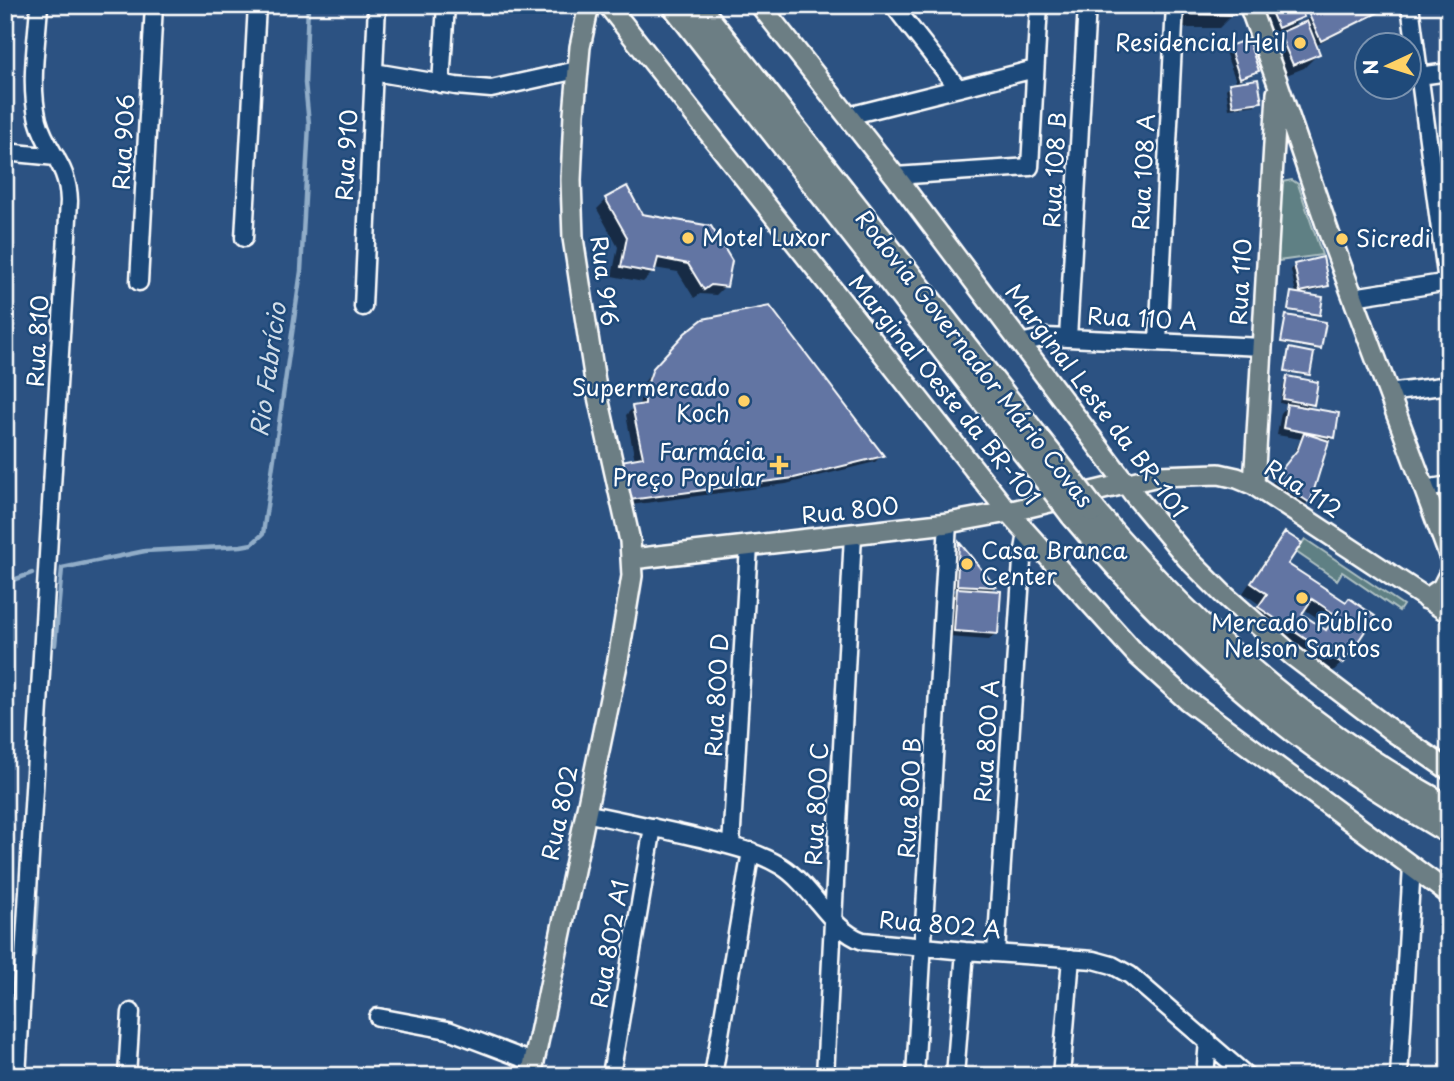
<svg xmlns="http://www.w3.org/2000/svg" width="1454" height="1081" font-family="'Playpen Sans',sans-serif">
<rect width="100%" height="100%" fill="#2c5282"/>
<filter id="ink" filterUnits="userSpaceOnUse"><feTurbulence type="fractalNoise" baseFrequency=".0143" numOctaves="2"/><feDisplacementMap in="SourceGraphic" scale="14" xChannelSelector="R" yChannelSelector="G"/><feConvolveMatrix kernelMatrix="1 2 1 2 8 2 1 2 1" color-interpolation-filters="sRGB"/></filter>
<g filter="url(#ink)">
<path fill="#5e8084" stroke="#aec0c2" stroke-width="2" d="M1292 180 1298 184 1322 255 1278 261V190L1282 182Z
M1305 539 1403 605 1399 611 1342 572 1337 580 1296 552Z"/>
<path fill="#0007" fill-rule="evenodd" d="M1181 5H1230L1233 14 1219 28H1180Z
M1263 5H1297L1302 17 1287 31 1331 5H1393L1315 46 1318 54 1304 68 1279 78 1266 48 1280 34 1263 41 1253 16Z
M1230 48 1257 71 1252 75 1236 81 1225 52Z
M1230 85 1260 101 1256 105 1229 109 1226 89Z
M606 200 641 215 725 286 716 295 700 294 694 298 678 272 654 268 653 272 643 282 612 276 618 247 597 209Z
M1295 265 1327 285 1323 289 1298 295 1318 314 1317 316 1288 311 1290 295 1296 294 1291 270Z
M1287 317 1319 348 1318 350 1281 343Z
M1290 350 1308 374 1307 376 1285 372Z
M663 357 881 456 875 462 786 484 623 506 635 460 626 415 633 408 639 407 642 385Z
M1288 378 1312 404 1307 409 1333 437 1326 444 1308 502 1301 509 1269 487 1291 458 1301 439 1277 435 1281 413 1288 405 1280 403 1284 383Z
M1285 534 1286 564 1345 604 1342 663 1332 672 1250 617 1259 604 1243 593 1276 543ZM1304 609 1328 625 1324 631 1300 615Z
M959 545 994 587 989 592 996 633 989 640 948 637 951 596 958 589H954L955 549Z"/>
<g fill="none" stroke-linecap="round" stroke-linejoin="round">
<path stroke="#91adc8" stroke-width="4.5" d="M5 583 32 573
M55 645 62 568 145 551 241 546 252 544 263 534 301 271 309 124 305 83 308 5
M34 955 38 897
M5 1002 9 985"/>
</g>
<path fill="#6274a3" stroke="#fff" stroke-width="2" fill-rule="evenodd" d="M1194 5H1232L1235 15 1193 14Z
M1268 5H1299L1304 17 1278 28Z
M1328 5H1393L1321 41 1309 15Z
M1307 21 1320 54 1293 65 1279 33Z
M1248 39 1259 71 1240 78 1229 46Z
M1258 79 1262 102 1233 106 1229 83Z
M627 186 642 214 711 226 732 261 727 287 711 285 704 290 688 264 658 258 654 273 621 267 627 237 605 198Z
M1323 257 1329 286 1300 292 1294 264Z
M1291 292 1323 297 1320 315 1288 310Z
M770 306 884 456 794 478 630 500 621 461 643 457 632 406 645 404V391L653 368 685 333 703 319Z
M1286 315 1326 322 1321 349 1281 342Z
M1289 348 1314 353 1310 375 1285 371Z
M1287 376 1318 382 1314 405 1283 399Z
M1287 404 1339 413 1335 438 1283 428Z
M1304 433 1329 441 1310 503 1274 479 1298 449Z
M1285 532 1302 543 1288 564 1346 602 1349 598 1375 616 1343 664 1258 607 1267 594 1251 583ZM1312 599 1336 615 1326 630 1302 614Z
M959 542 996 587 957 585Z
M957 588 1001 591 998 634 954 631Z"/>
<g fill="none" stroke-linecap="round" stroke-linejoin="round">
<defs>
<path id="minor" d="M893 5 958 88
M1410 5 1447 282
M374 72 456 86 491 89 577 70
M1419 76 1449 72
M441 84 446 5
M848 116 1035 69
M5 152 56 157
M895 176 1030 167 1039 5
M244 238 257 5
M139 282 154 5
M1353 297 1449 282
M363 307 377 5
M1068 338 1087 5
M1158 342 1175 5
M1021 343 1046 337 1262 347
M1388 393 1449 385
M1424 489 1449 485
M585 813C623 821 662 829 700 838 728 845 756 851 781 866 813 886 830 930 863 941L965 951 1094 960 1112 965 1130 975 1247 1076
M731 846 749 546
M996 953 1022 561 1027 533
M378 1017 448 1030 535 1063
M612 1069 653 827
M17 1076 69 201C68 163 47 153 38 120 29 84 37 42 39 5
M127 1076 131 1012
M713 1076 751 851
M825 1076 853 535
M915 1076 948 523
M955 1076 965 951
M1061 1076 1071 958
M1205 1076 1208 1041
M1399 1076 1412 866"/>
<path id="major" d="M608 5 1008 512 1136 654 1187 700 1449 894
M760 5 895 176 1136 497 1187 558 1223 594 1293 656 1392 731 1449 770
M1249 5 1277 81 1329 233 1449 555
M1254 485 1277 93
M632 559 948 523 1008 512 1158 476 1219 474 1237 478 1254 485 1449 613
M1426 599 1442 588 1449 574
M531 1076 618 660 632 576 630 541 596 388 573 238 571 180 574 114 580 47 589 5"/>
<path id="highway" d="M674 5 1054 490
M697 5 1072 482
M1093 510C1193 628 1312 734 1449 808
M1073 515C1146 603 1226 682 1319 749 1361 779 1405 806 1449 832"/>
</defs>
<use href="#minor" stroke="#fff" stroke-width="21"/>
<use href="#major" stroke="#fff" stroke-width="24"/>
<use href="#highway" stroke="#fff" stroke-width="28"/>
<use href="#minor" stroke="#1f4a7a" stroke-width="16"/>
<use href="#major" stroke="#6c7e84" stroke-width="19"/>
<use href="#highway" stroke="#6c7e84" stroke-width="23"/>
<defs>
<path id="highway-bridge" d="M1072 482 1093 510
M1054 490 1073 515"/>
</defs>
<use href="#highway-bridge" stroke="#fff" stroke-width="28" stroke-linecap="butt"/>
<use href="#highway-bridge" stroke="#6c7e84" stroke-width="23"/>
</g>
</g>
<g fill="#ffd166" stroke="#1f4a7a" stroke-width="2.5">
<circle cx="1300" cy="43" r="7"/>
<circle cx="688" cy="238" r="7"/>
<circle cx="1342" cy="239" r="7"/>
<circle cx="744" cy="401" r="7"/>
<path d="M775.5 454.5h7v7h7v7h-7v7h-7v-7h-7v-7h7z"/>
<circle cx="967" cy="564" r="7"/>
<circle cx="1302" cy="598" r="7"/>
</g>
<g text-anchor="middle" stroke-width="5" stroke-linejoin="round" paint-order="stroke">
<g font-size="23" fill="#fff" stroke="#1f4a7a" text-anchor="end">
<text x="1286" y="51">Residencial Heil</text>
<text x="702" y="246" text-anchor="start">Motel Luxor</text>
<text x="1356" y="247" text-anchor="start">Sicredi</text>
<text x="730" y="396">Supermercado<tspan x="730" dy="26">Koch</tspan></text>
<text x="765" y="460">Farmácia<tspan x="765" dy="26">Preço Popular</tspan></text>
<text x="981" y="559" text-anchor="start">Casa Branca<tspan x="981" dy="26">Center</tspan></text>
<text x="1302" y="631" text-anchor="middle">Mercado Público<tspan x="1302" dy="26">Nelson Santos</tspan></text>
</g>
<g font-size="23" fill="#fff" stroke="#1f4a7a">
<text transform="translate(124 142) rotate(-87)" y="8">Rua 906</text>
<text transform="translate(347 155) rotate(-87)" y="8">Rua 910</text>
<text transform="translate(1055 170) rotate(-87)" y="8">Rua 108 B</text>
<text transform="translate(1144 172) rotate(-87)" y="8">Rua 108 A</text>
<text transform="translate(604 281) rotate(83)" y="8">Rua 916</text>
<text transform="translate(1241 282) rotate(-87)" y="8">Rua 110</text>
<text transform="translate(1142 319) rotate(3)" y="8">Rua 110 A</text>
<text transform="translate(38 341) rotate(-87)" y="8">Rua 810</text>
<text transform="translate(974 359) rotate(52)" y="8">Rodovia Governador Mário Covas</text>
<text transform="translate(944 390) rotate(51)" y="8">Marginal Oeste da BR-101</text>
<text transform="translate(1096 401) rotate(53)" y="8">Marginal Leste da BR-101</text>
<text transform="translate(1303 489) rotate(33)" y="8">Rua 112</text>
<text transform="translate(850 511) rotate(-6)" y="8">Rua 800</text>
<text transform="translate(717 695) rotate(-87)" y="8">Rua 800 D</text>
<text transform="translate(987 741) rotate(-86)" y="8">Rua 800 A</text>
<text transform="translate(910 798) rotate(-87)" y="8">Rua 800 B</text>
<text transform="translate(817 804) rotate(-87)" y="8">Rua 800 C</text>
<text transform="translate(560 813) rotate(-78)" y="8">Rua 802</text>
<text transform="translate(940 925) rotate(5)" y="8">Rua 802 A</text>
<text transform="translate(610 944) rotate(-80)" y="8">Rua 802 A1</text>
</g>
<g font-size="24" font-style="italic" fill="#d1dde8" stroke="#1f4a7a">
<text transform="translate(269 370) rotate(-82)" y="8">Rio Fabrício</text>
</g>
</g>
<rect width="1454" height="1081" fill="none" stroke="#1f4a7a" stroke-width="28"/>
<rect x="14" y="14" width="1426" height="1053" fill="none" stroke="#fff" stroke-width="2.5" filter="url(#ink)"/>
<g transform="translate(1388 66) rotate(266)"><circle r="33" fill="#1f4a7a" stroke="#7992af" stroke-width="2"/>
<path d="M0-5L12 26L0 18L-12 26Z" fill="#ffd166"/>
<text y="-10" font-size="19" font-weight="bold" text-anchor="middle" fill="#ffffff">N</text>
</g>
</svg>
